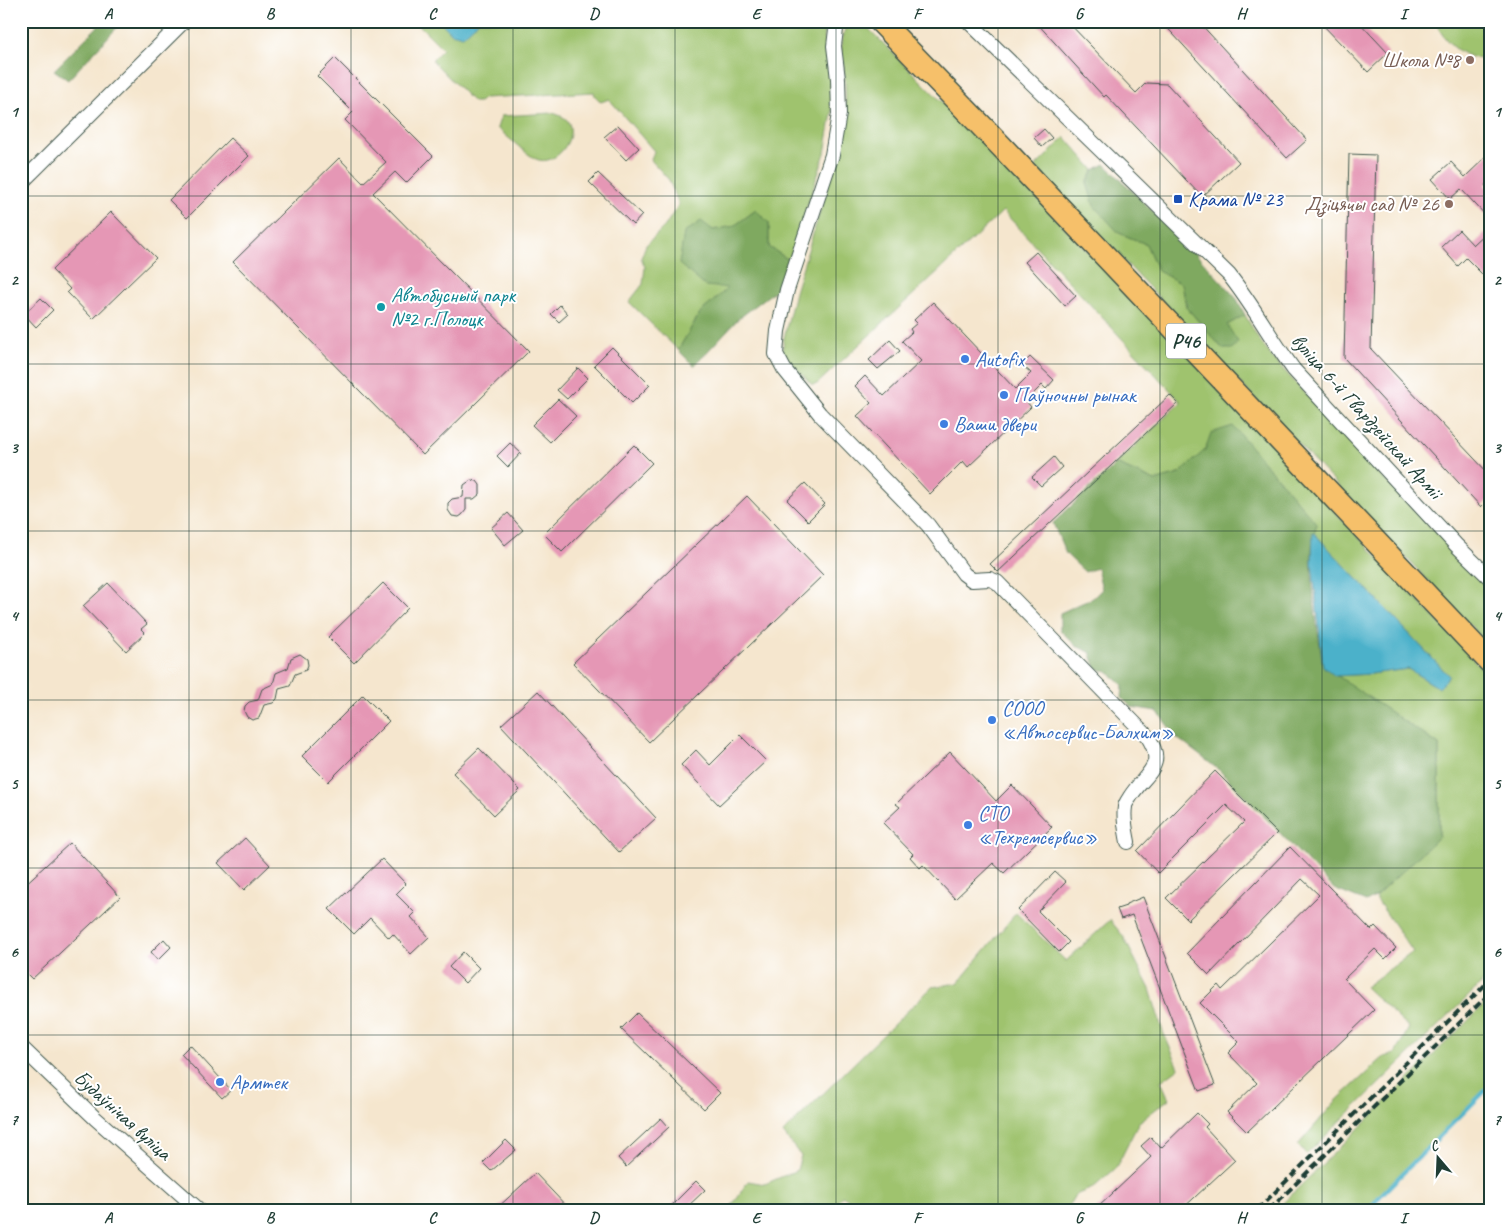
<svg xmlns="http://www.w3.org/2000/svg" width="1511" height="1231" font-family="Caveat,sans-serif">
<rect width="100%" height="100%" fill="#fff"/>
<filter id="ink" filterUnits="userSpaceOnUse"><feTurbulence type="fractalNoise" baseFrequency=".02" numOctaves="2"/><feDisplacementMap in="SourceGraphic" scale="10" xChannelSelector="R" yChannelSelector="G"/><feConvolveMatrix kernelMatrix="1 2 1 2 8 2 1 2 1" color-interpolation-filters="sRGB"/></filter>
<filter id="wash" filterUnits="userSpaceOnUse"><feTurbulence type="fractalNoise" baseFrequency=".0096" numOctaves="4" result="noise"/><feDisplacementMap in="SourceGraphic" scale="20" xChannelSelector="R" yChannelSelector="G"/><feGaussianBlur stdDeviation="1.12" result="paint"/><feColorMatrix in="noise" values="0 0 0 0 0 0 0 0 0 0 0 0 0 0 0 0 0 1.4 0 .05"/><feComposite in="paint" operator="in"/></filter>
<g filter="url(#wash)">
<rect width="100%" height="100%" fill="#f5e6ce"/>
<path fill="#9fc36e" stroke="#5f8051" d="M415 21H823V27L830 80 832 113 825 153 789 260 769 247V223L756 210 734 226 713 230 728 288 700 313 678 350 629 302 643 284 645 267 641 258 646 245 665 226 679 204 669 180 651 160 654 151 609 99 601 102 595 96 594 92 484 98 479 102H473L432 60 443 49Z
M856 21 863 23 1007 167 1208 377 1490 677V975L1306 1155 1298 1145 1337 1100 1384 1057 1395 1054 1409 1028 1365 987 1413 952 1375 897 1439 837V745L1335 676 1371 674 1408 669 1439 688 1449 676 1313 532 1317 524 1211 433 1206 450 1179 474 1155 481 1116 464 1181 402 1003 211 817 384 812 385 793 364 789 368 782 354 784 338 795 292 837 157 846 114 845 77 841 45 845 29 849 24Z
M1435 21H1490V59C1465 61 1444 43 1435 21Z
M553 113C558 115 563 116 567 120 579 136 556 168 536 159 526 154 507 136 497 128L501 116Z
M1065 137 1094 170 1087 183 1119 233 1146 244 1158 271 1182 284 1186 307 1223 349 1227 325 1245 315 1258 338 1271 356 1375 470 1490 587V646L1035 167Z
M1016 913 1066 961 1110 920 1123 936 1150 989 1163 1032 1179 1068 1161 1081 1169 1099 1139 1122 1116 1168 1093 1188 1075 1195 1066 1210H864L863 1207 842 1196 835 1204 837 1210H816L813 1203 799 1210H729L748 1181 765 1184 797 1170 801 1156 783 1133 932 987 958 983Z
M1490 999V1086L1379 1197 1369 1210H1276Z"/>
<path fill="#7fa961" stroke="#4f734a" d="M103 21H123L68 80 54 70Z
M1105 164 1199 257 1237 299 1245 315 1227 325 1238 342 1232 349H1223L1187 308 1182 284 1158 271 1146 244 1119 233 1094 206 1087 183 1094 170Z
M756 210 769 223V247L789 260 781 286 738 319 694 366 678 350 700 313 728 288 705 286 679 264 684 233 701 221 713 230 734 226Z
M1233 426 1317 524C1304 556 1318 630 1323 666L1439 745V837L1375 897 1366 902 1334 889 1219 770 1177 738 1157 711 1131 707 1122 698 1123 685 1108 672 1096 668 1090 652 1076 646 1060 630V613L1093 598 1102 589 1097 568 1085 572 1066 554 1053 523 1116 464 1155 481 1179 474 1205 450 1211 433Z"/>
<path fill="#4bb1ca" stroke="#35777f" d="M440 21H479L463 36 451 33Z
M1313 532 1449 676 1439 688 1408 669 1371 674 1335 676 1323 666 1312 563Z"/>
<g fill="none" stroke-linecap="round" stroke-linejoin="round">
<path stroke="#4bb1ca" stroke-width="4.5" d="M1369 1210 1379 1197 1490 1086"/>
</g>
<g id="blocks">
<path fill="#e597b5" d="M1035 21H1067L1136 93 1146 83 1167 84 1239 162 1202 197 1106 95 1104 97Z
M1161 21H1198L1307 140 1287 158Z
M1319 21H1358L1388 53 1368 72Z
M335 58 433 156 406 183 395 172 373 193 529 351 423 455 233 262 339 158 363 183 386 162 345 120 353 112 317 76Z
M618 125 639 148 626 160 604 137Z
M1044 129 1052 138 1042 147 1034 138Z
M230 138 249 156 187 218 169 200Z
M1490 153V181L1485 185 1490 191V220L1461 189 1450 199 1432 179 1451 162 1465 177Z
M1349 154 1376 155 1371 349 1490 475V498L1481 507 1344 358Z
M598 173 642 215 633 225 589 182Z
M111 212 156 258 93 319 67 292 70 289 52 270Z
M1490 229V282L1466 258 1458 266 1441 247 1459 230 1473 245Z
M1036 252 1076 296 1065 306 1025 262Z
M41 298 53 310 36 327 24 314Z
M933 302 1015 389 1031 373 1022 365 1030 357 1054 380 1046 389 1042 385 1026 401 1031 407 968 467 963 461 930 494 857 416 871 403 855 386 865 376 884 396 921 361 902 341 912 332 910 329 917 323 914 320Z
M560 305 568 314 559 322 551 314Z
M890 340 900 351 878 369 869 360Z
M612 347 650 385 632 403 594 365Z
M578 368 588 378 567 399 557 390Z
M1170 395 1178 403 998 572 990 564Z
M558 399 576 416 550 442 532 425Z
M510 443 521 453 508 467 497 456Z
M634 445 652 463 562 552 544 534Z
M1054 457 1062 467 1041 486 1032 477Z
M471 480 477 481 480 485V494L474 499H466V510L462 515 459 517 452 516 448 510V503L452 499 463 497 464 485Z
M805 483 825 504 808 521 787 500Z
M747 496 823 575 649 742 573 663Z
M508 513 523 530 505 545 491 528Z
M108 583 147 624 141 629 145 633 126 651 83 606Z
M383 583 408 608 354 663 328 637Z
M300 654 307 659 308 665 306 670 295 674 290 686 279 689 277 699 273 703 264 705 259 718 252 720 247 717 244 711 245 706 249 702 258 700 262 689 273 684 276 673 288 668 291 658Z
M538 691 656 818 619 852 501 725Z
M363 695 389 721 328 782 302 756Z
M740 735 766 761 719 805 681 765 696 750 710 765Z
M479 748 520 790 494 815 453 773Z
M950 752 996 801 1012 785 1052 827 1004 873 993 863 955 899 923 865 920 868 910 857 913 854 883 823 900 807 896 804Z
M1215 771 1277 833 1188 920 1166 898 1244 822 1226 805 1158 873 1137 851Z
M245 838 270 865 244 890 218 863Z
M70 843 120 897 32 979 21 968V888Z
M1290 847 1371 930 1375 926 1396 948 1385 959 1375 949 1344 979 1374 1010 1247 1132 1227 1112 1257 1083 1228 1053 1239 1042 1200 1003 1218 985 1222 990 1319 895 1302 879 1209 975 1187 953Z
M382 859 406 884 396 894 415 913 411 917 429 937 411 954 393 934 389 938 370 918 354 934 329 909Z
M1055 872 1066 882 1038 911 1069 942 1059 952 1018 910Z
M1143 897 1215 1085 1199 1091 1132 915 1121 919 1117 909 1126 906V904Z
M164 939 171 947 158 960 151 952Z
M463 952 479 968 465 983 449 967Z
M637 1013 720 1093 704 1109 621 1029Z
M190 1045 231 1090 222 1098 181 1054Z
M1197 1113 1208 1124 1205 1127 1235 1160 1181 1210H1095L1151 1157 1141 1146 1151 1137 1161 1148Z
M661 1118 669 1127 626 1167 618 1158Z
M506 1140 516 1150 491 1171 483 1163Z
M535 1173 570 1210H495Z
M696 1181 705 1190 684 1210H667Z"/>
</g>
</g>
<g filter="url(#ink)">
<use href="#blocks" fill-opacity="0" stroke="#3f564b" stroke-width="1"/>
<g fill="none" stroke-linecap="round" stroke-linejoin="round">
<defs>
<path id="street" d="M837 21 834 46 838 79 839 114 832 155 787 290 778 331 776 354 784 369 820 414 928 525 964 574 972 580 990 579 997 582 1148 737C1167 767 1145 773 1130 797 1128 800 1125 804 1125 807 1123 819 1126 831 1128 842
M968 21 1229 275C1253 305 1271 339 1294 370L1456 545 1490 578
M21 183 184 21
M21 1047 95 1118 199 1210"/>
<path id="primary" d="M880 21 1001 146 1490 662"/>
</defs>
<use href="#street" stroke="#3f564b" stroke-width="16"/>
<use href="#primary" stroke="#3f564b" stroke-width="25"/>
<use href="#street" stroke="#fff" stroke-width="14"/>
<use href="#primary" stroke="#f6c06b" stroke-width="22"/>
<path stroke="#1f3d34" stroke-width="4" stroke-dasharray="8 4" stroke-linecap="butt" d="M1257 1210 1490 980
M1269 1210 1490 993"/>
</g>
</g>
<path fill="none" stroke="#1f3d34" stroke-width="1" stroke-opacity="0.55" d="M189 21V1210M351 21V1210M513 21V1210M675 21V1210M836 21V1210M998 21V1210M1160 21V1210M1322 21V1210M21 196H1490M21 364H1490M21 531H1490M21 700H1490M21 868H1490M21 1035H1490"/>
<g fill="#8d6e63" stroke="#fff" stroke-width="2">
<circle cx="1470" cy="60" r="5"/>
<circle cx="1449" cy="204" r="5"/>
</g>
<rect fill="#1a4fb4" stroke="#fff" stroke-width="2" x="1173" y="194" width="10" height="10" rx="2.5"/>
<circle fill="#0f9aa8" stroke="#fff" stroke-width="2" cx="381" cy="307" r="5"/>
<g fill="#3f7fe0" stroke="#fff" stroke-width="2">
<circle cx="965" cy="359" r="5"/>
<circle cx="1004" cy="395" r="5"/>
<circle cx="944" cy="424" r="5"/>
<circle cx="992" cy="720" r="5"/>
<circle cx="968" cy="825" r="5"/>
<circle cx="220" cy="1082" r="5"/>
</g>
<g text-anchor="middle" stroke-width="4" stroke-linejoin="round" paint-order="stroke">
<rect fill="#fff" stroke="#627771" stroke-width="1" x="1166" y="323.5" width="40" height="35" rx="4"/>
<g font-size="20" font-weight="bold" fill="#1f3d34">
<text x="1186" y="348">Р46</text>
</g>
<g font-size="21" fill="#785e54" stroke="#fff" text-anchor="end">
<text x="1460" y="67">Школа №8</text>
<text x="1439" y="211">Дзіцячы сад № 26</text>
</g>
<g font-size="21" fill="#164399" stroke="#fff" text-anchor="start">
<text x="1188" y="206">Крама № 23</text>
</g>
<g font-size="21" fill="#0d838f" stroke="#fff" text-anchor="start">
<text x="391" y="302">Автобусный парк<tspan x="391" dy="24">№2 г.Полоцк</tspan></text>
</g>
<g font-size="21" fill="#366cbe" stroke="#fff" text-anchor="start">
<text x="975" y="366">Autofix</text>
<text x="1014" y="402">Паўночны рынак</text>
<text x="954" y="431">Ваши двери</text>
<text x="1002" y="715">СООО<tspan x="1002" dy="24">«Автосервис-Балхим»</tspan></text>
<text x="978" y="820">СТО<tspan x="978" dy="24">«Техремсервис»</tspan></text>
<text x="230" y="1089">Армтек</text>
</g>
<g font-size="21" fill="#1f3d34" stroke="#fff">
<text transform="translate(1367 416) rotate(48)" y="7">вуліца 6-й Гвардзейскай Арміі</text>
<text transform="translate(123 1115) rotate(42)" y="7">Будаўнічая вуліца</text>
</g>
</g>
<rect width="1511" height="1231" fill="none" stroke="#fff" stroke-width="55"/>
<g transform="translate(1438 1158) rotate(341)" stroke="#ffffff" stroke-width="4" paint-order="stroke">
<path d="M0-4L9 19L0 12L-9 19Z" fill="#1f3d34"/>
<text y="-8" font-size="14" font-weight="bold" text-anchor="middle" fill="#1f3d34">С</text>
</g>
<rect x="28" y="28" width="1456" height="1176" fill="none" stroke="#1f3d34" stroke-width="2"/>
<g font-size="16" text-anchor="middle" font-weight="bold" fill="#1f3d34">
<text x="108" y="19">A</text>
<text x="270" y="19">B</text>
<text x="432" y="19">C</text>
<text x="594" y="19">D</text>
<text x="756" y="19">E</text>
<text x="917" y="19">F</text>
<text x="1079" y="19">G</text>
<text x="1241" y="19">H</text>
<text x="1403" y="19">I</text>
<text x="14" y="117">1</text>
<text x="1497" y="117">1</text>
<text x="14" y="285">2</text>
<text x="1497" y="285">2</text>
<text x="14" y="453">3</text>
<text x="1497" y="453">3</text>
<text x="14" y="621">4</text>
<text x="1497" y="621">4</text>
<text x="14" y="789">5</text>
<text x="1497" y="789">5</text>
<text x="14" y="957">6</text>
<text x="1497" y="957">6</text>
<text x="14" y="1125">7</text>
<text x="1497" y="1125">7</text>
<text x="108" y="1223">A</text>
<text x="270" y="1223">B</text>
<text x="432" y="1223">C</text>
<text x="594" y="1223">D</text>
<text x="756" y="1223">E</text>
<text x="917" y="1223">F</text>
<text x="1079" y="1223">G</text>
<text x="1241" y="1223">H</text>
<text x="1403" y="1223">I</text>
</g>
</svg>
